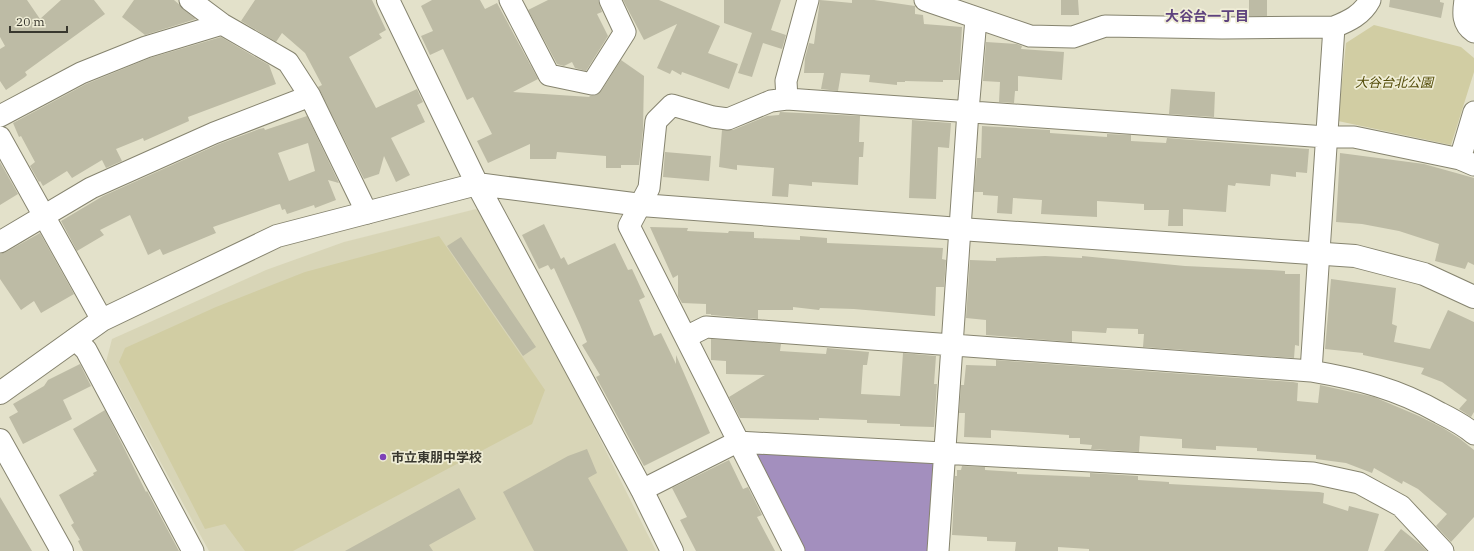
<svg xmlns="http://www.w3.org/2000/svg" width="1474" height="551" font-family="'IBM Plex Serif','Noto Sans JP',serif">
<rect width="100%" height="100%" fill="#e3e1ca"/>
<path fill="#d8d5b7" d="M476 209 484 213 499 238 656 551H209L106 362 112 339 266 270 344 242Z"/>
<path fill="#d1cda3" d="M1374 25 1461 47 1474 58V72L1451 145 1338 121 1346 43Z
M439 236 545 390 532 424 293 551H245L225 524 205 529 119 362 125 348 216 307 305 272Z"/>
<path fill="#a38fbe" d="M747 448 939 459 928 551H804Z"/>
<path fill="#bdbba5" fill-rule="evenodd" d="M0 0H27L40 19 61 0H94L105 14 25 72 27 75 25 77 6 90 0 81V49L5 46 0 37Z
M134 0H174L196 19 145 35 122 17Z
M255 0H372L386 30 379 34 382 38 349 57 376 108 417 89 423 102 417 105 425 122 391 138 410 175 396 182 384 156 379 174 364 179 318 87 322 85 305 53 282 33 276 42 241 21Z
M432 0H480L485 9 497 3 538 79 513 92 590 97 589 96 596 95 602 90 621 60 644 76 643 130 639 165H621V168H606V156L557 152 556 159H530V144L488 163 477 141 492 134 473 97 467 100 443 49 430 55 421 36 433 31 421 6Z
M548 0H598L602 12 597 14 608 36 586 71 575 68 572 62 564 66 557 64 528 10Z
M623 0H659L720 26 708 53 738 64 729 89 682 72 681 75 672 70 670 74 657 68 677 24 644 40Z
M724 0H781L771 30 786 35 782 49 763 43 752 77 738 73 752 33 724 23Z
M820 0 852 3V0H874L915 6V14L923 15 924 24 962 27 959 80H943V82L905 81V82H897V85L869 82 870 75 841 73 838 91 821 89 824 73H804L805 58 809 43 814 44Z
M1061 0H1078L1079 15H1061Z
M1249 0H1267V16H1249Z
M1390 0H1440V2L1444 3 1441 18 1389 7Z
M221 37 269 65 276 84 188 117 189 121 144 141 143 138 116 149 122 161 106 168 102 160 72 178 67 171 43 186 40 181 39 182 30 166 35 162 21 136 19 137 13 123 86 84 150 58Z
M986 42 1017 44 1022 46 1021 49 1064 52 1062 80 1018 76V91H1015L1014 103 999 102 1000 82 983 81Z
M1171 89 1215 92 1214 117 1169 114Z
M780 112 860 116 859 142H864L863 157H859L858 185 812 182V186L789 184 788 197 772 196 774 168 737 165V170L719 167 722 130H733L767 116 779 115Z
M307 116 339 183 328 180 336 200 315 208 314 205 287 214 285 209 282 210 280 204 276 205 213 227 216 233 163 255 160 249 148 255 130 215 100 230 104 235 77 251 61 221 103 196 219 144 259 129 264 128 265 130ZM308 143 315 171 289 181 278 153Z
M912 120 951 123 949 148 938 147 936 199 909 198Z
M982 126 1050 130V133L1107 137V134L1131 135V141L1166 143 1167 138 1309 149 1307 173 1296 172V177L1271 174 1270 186 1236 183 1235 186 1228 185 1226 212 1183 209V226H1168L1169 210H1144V204L1097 201V217L1041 214 1042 200 1013 198 1012 214 997 213 998 196 983 195V192H974L977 158H981Z
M665 152 711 156 709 181 663 177Z
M1340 153 1424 164 1474 178V265L1468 262 1465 269 1435 261 1439 244 1399 231 1362 224 1336 222Z
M0 162 18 194 0 205Z
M544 224 561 259 564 257 568 265 615 243 628 270 632 269 645 297 639 300 654 336 661 333 676 364V355L710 433 644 466 596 377 600 375 582 345 587 342 580 325 554 268 551 270 548 265 539 269 522 235Z
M650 227 688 228 687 231 728 233 729 231 754 232V238L800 240V236L827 238V243L943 248 942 259 946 260 944 287H936L935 316 854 309 820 308 819 310 793 307V310H758V319L711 315V314H706V304L682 303 678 296V275L673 278Z
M40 233 74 294 41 313 34 301 21 310 0 279V254L6 252Z
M461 237 536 347 523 356 447 246Z
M1045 256 1082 258V256L1185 266 1270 270 1285 271V274H1300L1299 346 1295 345 1294 358 1143 347 1144 334H1138V329L1107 328 1106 333 1072 331V342L986 335V320L966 318 970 260 996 261V258Z
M1331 279 1396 288 1392 324 1397 326 1394 342 1430 349 1448 310 1474 322V412L1471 417 1459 409 1467 400 1442 382 1421 374 1424 368 1363 355V353L1325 349Z
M711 339 781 344 780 351 826 354 827 348 869 352 867 365H863L861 394 900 396 903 353 936 356 934 384H937L934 427 900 426V424L867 423V420L819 418V420L740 418 729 397 765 375 726 374V361L711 360Z
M996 360 1293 382 1298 383 1297 401 1318 403 1320 385 1374 397 1419 416 1443 428 1459 438 1474 450V517L1451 542 1436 526 1447 514 1418 489 1403 481 1402 484 1374 468 1372 473 1346 463 1316 459V455L1257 451V448L1216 446V450L1182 448V439L1140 436 1139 452 1091 449 1092 445 1080 444V438H1069V435L991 430V438L964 437 965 413H959L961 385H964L966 365 996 366Z
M80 364 91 386 63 400 72 419 23 444 9 417 18 412 13 404 44 386 48 380Z
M105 410 146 492 147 491 179 551H83L78 541 80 540 71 525 74 523 59 495 94 475 93 473 97 471 73 429Z
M587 449 597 473 588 478 628 551H534L503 492 568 456Z
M729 460 743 489 748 487 762 515 757 517 775 551H696L680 520 687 517 672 488Z
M962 466 985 467V470L1017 472V474L1090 477V473L1138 476V480L1169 482V484L1319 492 1324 493 1323 503 1348 511 1349 506 1379 514 1368 551H1089V549L1058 547V551H1015L1016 542 987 541V537L952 535 955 476H957V470H961Z
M459 488 476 519 429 545 433 551H345Z
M0 497 32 551H0Z
M1401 529 1420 544 1427 551H1384Z"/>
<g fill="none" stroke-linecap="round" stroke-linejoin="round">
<defs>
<path id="street" d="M190 0 222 24 288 62 310 96 367 213
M510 0 549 75 592 84 625 32 610 0
M925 0 1030 36 1073 37 1105 26 1222 28 1334 27C1349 21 1362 15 1370 0
M1465 0C1463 13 1462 24 1474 32
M787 99 786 81 808 0
M0 116 81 73 146 47 222 24
M0 137 102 320
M1460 159 1474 112
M0 242 91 188 214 133 310 96
M686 337 706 327 1311 371C1358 379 1398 389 1440 413 1452 419 1464 425 1474 434
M75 339 86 350 193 551
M1311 371 1334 27
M642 490 737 442 1313 473 1359 483 1401 506 1443 551
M794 551 629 226 649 188 656 121 672 105 713 117 728 119 771 101 787 99 1326 137H1354L1460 159 1474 165
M938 551 968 111 976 19"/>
<path id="secondary" d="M388 0 477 184 642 490 672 551
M0 393 102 320 277 236 477 184 641 205 960 229 1355 256 1424 274 1474 297
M0 440 62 551"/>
</defs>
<use href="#street" stroke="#86846f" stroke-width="23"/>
<use href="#secondary" stroke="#86846f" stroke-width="24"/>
<use href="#street" stroke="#fff" stroke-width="21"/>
<use href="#secondary" stroke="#fff" stroke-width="22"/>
</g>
<circle fill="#7e41b7" stroke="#f0eed7" stroke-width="1.5" cx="383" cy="457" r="4"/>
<g text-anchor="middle" stroke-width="3.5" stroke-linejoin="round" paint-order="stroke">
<g font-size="13" font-style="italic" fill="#534c09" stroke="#f0eed7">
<text x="1394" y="87">大谷台北公園</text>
</g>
<g font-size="13" font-weight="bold" fill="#38372e" stroke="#f0eed7" text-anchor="start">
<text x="391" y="462">市立東朋中学校</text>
</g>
<g font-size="14" font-weight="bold" fill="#5e427e" stroke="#f0eed7">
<text x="1207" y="21">大谷台一丁目</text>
</g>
</g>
<path d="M10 26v6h57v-6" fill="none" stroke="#38372e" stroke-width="2"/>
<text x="16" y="26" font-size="12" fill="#38372e" stroke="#f0eed7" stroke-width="3" paint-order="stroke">20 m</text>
</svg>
